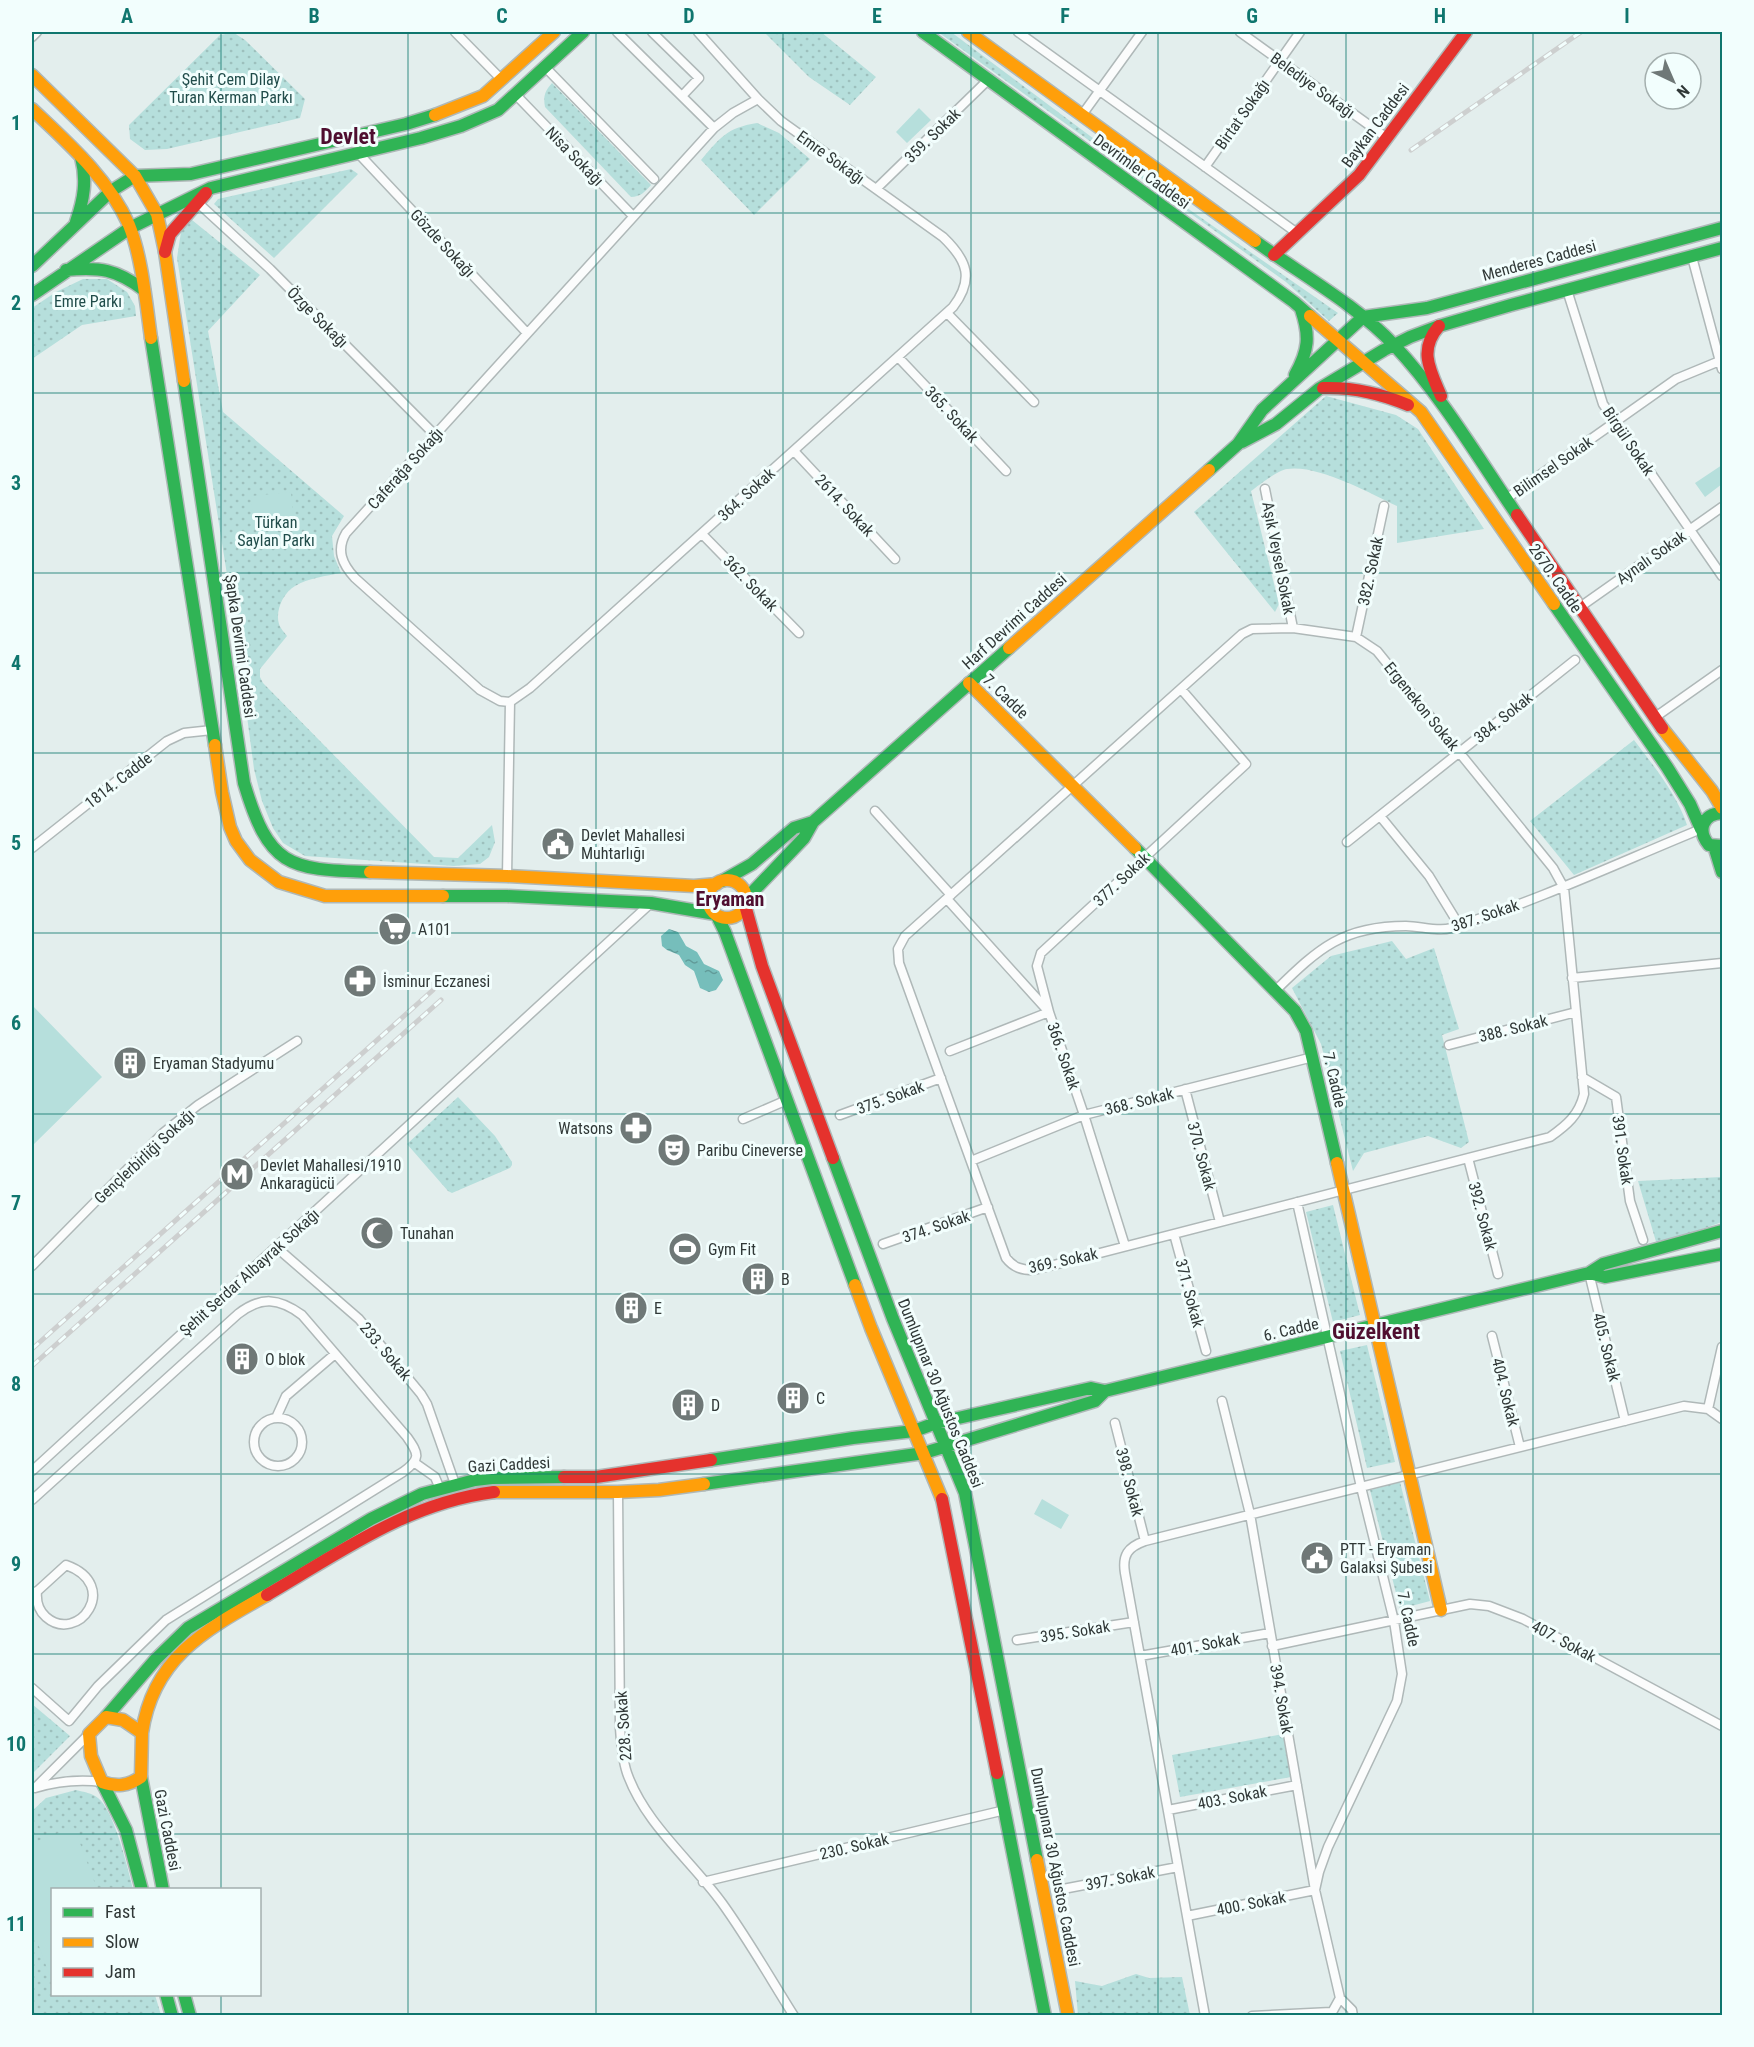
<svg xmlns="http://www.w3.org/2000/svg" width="1754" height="2047" font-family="'Roboto Condensed',sans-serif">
<defs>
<pattern id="green-dots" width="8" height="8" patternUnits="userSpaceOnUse" patternTransform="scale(1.5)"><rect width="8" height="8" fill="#b6dfdc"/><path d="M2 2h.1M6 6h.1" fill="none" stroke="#9dc0bd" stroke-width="1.8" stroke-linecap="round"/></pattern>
<pattern id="water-ripples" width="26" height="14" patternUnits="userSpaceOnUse" patternTransform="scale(1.5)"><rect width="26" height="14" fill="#76bebb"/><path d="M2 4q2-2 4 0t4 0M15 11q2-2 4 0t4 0" fill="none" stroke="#619b99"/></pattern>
</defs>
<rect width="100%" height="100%" fill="#e3eeed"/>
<path fill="url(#green-dots)" d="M764 32H821L876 77 850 105 809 77Z
M938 32H951L1177 201 1338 313 1329 321 1286 282Z
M234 33 245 40 305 99 300 118 167 149 145 150 130 139 129 125 220 35Z
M552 83 651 185C645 192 640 197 631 197L545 107C543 96 545 91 552 83Z
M757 123 779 133 810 159 754 215 701 160C720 138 726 128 757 123Z
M351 169 358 174 274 258 214 204 218 199Z
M192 220 260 275 208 331 223 412 344 516 332 536 334 556 341 573C326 576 308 578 295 586 283 593 275 611 279 624 280 628 285 633 287 636L260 669V677L263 683 434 857 458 858 492 825 495 842 489 857 480 864 454 866 305 856 283 843 273 828 262 801 254 769 234 619 177 258 181 232Z
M83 279H107L127 292 135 306 136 316 82 325 32 359V308L56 292Z
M1326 396 1396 415 1418 429 1484 529 1397 543V506C1370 493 1317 464 1287 469 1278 470 1259 485 1251 491L1279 604 1275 612 1194 512Z
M1634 740C1653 765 1678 796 1687 825L1574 875 1530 821Z
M1392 941 1406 959 1434 948 1459 1029 1442 1035 1469 1142 1461 1148 1428 1136 1364 1153 1353 1171 1321 1044 1292 988 1331 956Z
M458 1097 495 1136 512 1162V1165L510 1168 452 1193 448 1191 407 1144Z
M1722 1177V1222L1657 1245 1638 1181Z
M1333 1205 1360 1315 1333 1322 1306 1212Z
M1367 1345 1395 1462 1367 1468 1340 1351Z
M1400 1482 1430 1601 1400 1609 1370 1490Z
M32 1704 70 1736 32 1774Z
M1283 1734 1291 1777 1180 1797 1172 1755Z
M76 1790C84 1792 92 1793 98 1798 114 1810 128 1869 133 1889L52 1890V1994L155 1995 161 2015 32 2016V1811L46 1798Z
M1136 1974 1149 1978 1182 1977 1190 2015H1078L1075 1981 1102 1986Z"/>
<path fill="#b6dfdc" d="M919 108 931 120 907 143 896 132Z
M1722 465V484L1705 497 1695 483Z
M291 492 293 515 253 519 251 496Z
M32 1005 102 1077 32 1146Z
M1042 1499 1069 1515 1061 1529 1034 1514Z
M74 1827 97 1889 52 1890V1982L32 1927V1843Z"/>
<path fill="url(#water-ripples)" d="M669 929 678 932 686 946 697 952 704 964 719 971 723 980 716 990 709 992 700 988 694 971 685 965 679 955 667 950 662 946 661 936Z"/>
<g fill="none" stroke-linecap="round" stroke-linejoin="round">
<defs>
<path id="street" d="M455 32 502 80
M617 32 714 128
M652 32 699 78 682 96
M1018 32 1297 233
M1240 32 1387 138
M32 37 37 32
M546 68 654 179
M516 95 633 216
M1082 115 1142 32
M358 153 527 333
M1205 167 1300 32
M876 189 988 80
M197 202 270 269 435 435
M1692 257 1722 369
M1567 290 1603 404 1722 576
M947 313 1034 402
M898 357 1006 471
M794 451 895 559
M1265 489 1293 628
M1506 499 1676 379 1722 360
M702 534 799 633
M1580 607 1722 507
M1293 628 1356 637 1377 651 1553 868 1564 888 1584 1094C1579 1115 1567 1125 1550 1137L1034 1270C1022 1270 1014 1268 1006 1258L899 963 898 949 905 936 1242 634 1252 629Z
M1356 637 1384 506
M510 702 530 688 953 307C974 279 968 261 943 237L781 121 758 99 698 32
M1654 718 1722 670
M875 811 951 895
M1380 816 1429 876 1459 925
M1347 842 1575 660
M32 848 167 741 184 733 212 730
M507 876 510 702 500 701 480 690 355 578C342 564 336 550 346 533L714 128 733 113 758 99
M947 899 1049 1012 1084 1115 1125 1246
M1572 978 1722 963
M1276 990C1319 948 1343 926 1406 926 1420 926 1438 932 1451 928 1537 901 1618 863 1701 829
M1449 1045 1576 1012
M950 1051 1049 1012 1037 966 1041 953 1246 764 1181 689
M1582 1077 1616 1097 1630 1201 1643 1240
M1185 1089 1220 1222
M840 1115 941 1078
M743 1119 787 1100
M1468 1158 1498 1274
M971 1161 1084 1115 1313 1057
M1174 1234 1206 1351
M883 1244 988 1207
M276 1247 359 1319 421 1394 427 1404 455 1484
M32 1266 163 1133 198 1105 297 1041
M1589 1273 1625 1421
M1492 1336 1520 1447
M1222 1401 1250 1514 1315 1890 1340 1998
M1708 1409 1722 1347
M276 1418 286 1396 335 1354
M254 1442a24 24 0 1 1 48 0a24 24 0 1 1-48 0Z
M1115 1423 1145 1541
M415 1463 435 1477 440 1489
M32 1471 651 903
M618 1492 620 1728C621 1743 622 1758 627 1773 645 1824 691 1860 722 1903 748 1939 770 1978 794 2016
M32 1500 238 1314C261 1296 279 1298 302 1315L407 1437C419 1454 421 1459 403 1472L166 1620 98 1686 69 1721 32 1688
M32 1596 66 1565C122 1585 78 1645 46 1617 38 1610 36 1601 37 1591
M1017 1640 1134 1622
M1272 1646 1470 1604 1489 1606 1523 1619 1722 1726
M1140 1656 1270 1633
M89 1734 35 1788C58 1781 78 1779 102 1782
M1168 1810 1297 1785
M703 1882 1005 1810
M1063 1889 1178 1867
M1187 1916 1315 1890 1319 1872 1328 1847 1397 1701 1402 1674 1394 1621 1361 1487 1297 1202
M1205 2016 1125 1573C1122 1555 1128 1547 1145 1541L1684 1406 1708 1409 1722 1419
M1252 2016 1331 2012
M1330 2016 1340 1998 1352 2010 1353 2016"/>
<path id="fast" d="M923 32 1294 302 1310 316
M76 222C84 199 87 180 81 157
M1255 241C1299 273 1358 306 1394 345 1441 395 1479 459 1517 515
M32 266 111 191 135 176 191 174 406 124 435 115
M66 270C100 267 116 269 144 290
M32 295 130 228 211 188 421 138 461 126 498 110 583 32
M1363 317 1427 308 1722 228
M151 338 215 745
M1295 375C1309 350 1310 336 1301 309
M184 381 244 783C269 866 287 870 370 872
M1242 442 1276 424 1319 389 1384 350 1410 337 1439 326 1511 305 1722 248
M1209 470 1238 444 1262 410 1363 317
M1554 604 1667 767 1690 804 1701 829
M1722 813C1702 814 1697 831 1709 845L1722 846
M1714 846 1722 872
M1135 848 1295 1011 1306 1031 1337 1163
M722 881 752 864 794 828 813 822
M443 896H507L651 903 715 914
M746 899 804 838 813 822 1009 648
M717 916 725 932 855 1285
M833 1158 893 1319 965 1493 1037 1860
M1722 1231 1603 1264 1589 1273 1605 1277 1722 1254
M1105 1391 1589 1273
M704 1484 924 1453 1095 1401 1105 1391 1091 1388 936 1423 914 1431 853 1438 711 1460
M106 1717 156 1659 188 1628 371 1519 422 1494 475 1480 492 1478 564 1477
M997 1773 1045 2016
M141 1777 163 1890
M102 1782 126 1830 142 1890
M166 1994 172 2016
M184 1994 190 2016"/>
<path id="slow" d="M968 32 1255 241
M32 75 135 176 157 214 165 252 184 381
M32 109C69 144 108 178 129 225 142 257 146 303 151 338
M435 115 483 96 554 32
M1310 316 1421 412 1554 604
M1009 648 1209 470
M969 683 1135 848
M1662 728 1712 791 1722 808
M215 745 222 792 230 827 236 841 250 860 279 882 325 896H443
M370 872 507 876 694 886 717 884
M708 899a19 19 0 1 1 38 0a19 19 0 1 1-38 0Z
M1337 1163 1441 1610
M855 1285 871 1328 942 1499
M494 1492H618L659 1490 704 1484
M106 1717 123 1720 142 1733 141 1777C128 1786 117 1787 102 1782L91 1756 89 1734Z
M142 1733C153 1657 207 1629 267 1595
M1037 1860 1068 2016"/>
<path id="jam" d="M165 252 170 234 206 193
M1274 255 1359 175 1466 32
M1439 326C1418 350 1430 370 1441 396
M1323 388C1353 387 1380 393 1408 405
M1517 515 1662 728
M745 905 762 966 833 1158
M564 1477H596L711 1460
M942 1499 997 1773
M267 1595C341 1552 407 1503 494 1492"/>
</defs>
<use href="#street" stroke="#afb8b8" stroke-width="11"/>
<use href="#fast" stroke="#afb8b8" stroke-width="15"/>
<use href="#slow" stroke="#afb8b8" stroke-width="15"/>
<use href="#jam" stroke="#afb8b8" stroke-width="15"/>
<use href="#street" stroke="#fbfcfc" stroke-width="8"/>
<use href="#fast" stroke="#30b455" stroke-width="12"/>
<use href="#slow" stroke="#ff9f0a" stroke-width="12"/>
<use href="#jam" stroke="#e5322d" stroke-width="12"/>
<defs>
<path id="rail" d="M1411 150 1581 32
M32 1349 433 990
M32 1366 441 1000"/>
</defs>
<use href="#rail" stroke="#cdcfcf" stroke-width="5"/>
<use href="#rail" stroke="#f2fefd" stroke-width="3" stroke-dasharray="9" stroke-linecap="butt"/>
</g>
<path fill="none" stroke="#0f766e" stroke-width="1.5" stroke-opacity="0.55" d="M221 32V1890M408 32V2016M596 32V2016M783 32V2016M971 32V2016M1158 32V2016M1346 32V2016M1533 32V2016M32 213H1722M32 393H1722M32 573H1722M32 753H1722M32 933H1722M32 1114H1722M32 1294H1722M32 1474H1722M32 1654H1722M32 1834H1722M221 1994V2016"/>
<defs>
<symbol id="civic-disc" viewBox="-11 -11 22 22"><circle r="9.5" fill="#6f7877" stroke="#f2fefd"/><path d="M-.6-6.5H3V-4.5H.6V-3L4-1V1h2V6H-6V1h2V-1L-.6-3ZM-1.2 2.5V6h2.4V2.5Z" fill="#fff"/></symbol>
<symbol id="supermarket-disc" viewBox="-11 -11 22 22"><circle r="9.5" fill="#6f7877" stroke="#f2fefd"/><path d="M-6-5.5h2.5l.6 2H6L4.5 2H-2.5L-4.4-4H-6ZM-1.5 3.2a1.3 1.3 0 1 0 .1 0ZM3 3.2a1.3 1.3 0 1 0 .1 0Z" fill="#fff"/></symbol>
<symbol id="pharmacy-disc" viewBox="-11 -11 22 22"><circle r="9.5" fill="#6f7877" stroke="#f2fefd"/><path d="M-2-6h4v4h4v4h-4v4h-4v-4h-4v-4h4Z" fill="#fff"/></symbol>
<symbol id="building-disc" viewBox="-11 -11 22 22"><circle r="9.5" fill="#6f7877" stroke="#f2fefd"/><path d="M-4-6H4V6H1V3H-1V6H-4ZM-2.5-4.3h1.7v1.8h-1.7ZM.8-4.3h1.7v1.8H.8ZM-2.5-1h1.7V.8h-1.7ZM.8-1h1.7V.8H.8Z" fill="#fff"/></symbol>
<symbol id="theatre-disc" viewBox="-11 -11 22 22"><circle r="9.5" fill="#6f7877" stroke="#f2fefd"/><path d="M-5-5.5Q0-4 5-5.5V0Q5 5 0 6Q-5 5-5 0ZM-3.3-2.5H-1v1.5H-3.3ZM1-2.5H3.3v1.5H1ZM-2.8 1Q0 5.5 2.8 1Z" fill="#fff"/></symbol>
<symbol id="metro-disc" viewBox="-11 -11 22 22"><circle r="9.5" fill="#6f7877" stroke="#f2fefd"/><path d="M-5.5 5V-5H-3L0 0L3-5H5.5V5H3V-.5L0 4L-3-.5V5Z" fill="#fff"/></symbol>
<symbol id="mosque-disc" viewBox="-11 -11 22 22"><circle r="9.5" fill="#6f7877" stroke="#f2fefd"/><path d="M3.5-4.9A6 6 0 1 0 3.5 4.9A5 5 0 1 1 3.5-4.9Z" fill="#fff"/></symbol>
<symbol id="stadium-disc" viewBox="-11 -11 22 22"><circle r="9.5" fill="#6f7877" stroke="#f2fefd"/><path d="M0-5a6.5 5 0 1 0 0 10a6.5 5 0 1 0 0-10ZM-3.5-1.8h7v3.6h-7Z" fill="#fff"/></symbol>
</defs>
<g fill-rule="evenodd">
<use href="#civic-disc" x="539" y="825" width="38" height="38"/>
<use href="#supermarket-disc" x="376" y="910" width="38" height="38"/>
<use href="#pharmacy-disc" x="341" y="962" width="38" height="38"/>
<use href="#building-disc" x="111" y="1044" width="38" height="38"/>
<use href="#pharmacy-disc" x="617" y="1109" width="38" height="38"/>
<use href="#theatre-disc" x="655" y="1131" width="38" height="38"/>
<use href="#metro-disc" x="218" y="1155" width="38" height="38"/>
<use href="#mosque-disc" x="358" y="1214" width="38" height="38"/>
<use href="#stadium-disc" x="666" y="1230" width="38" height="38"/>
<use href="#building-disc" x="739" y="1260" width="38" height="38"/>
<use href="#building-disc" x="612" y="1289" width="38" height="38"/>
<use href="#building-disc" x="223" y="1340" width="38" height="38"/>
<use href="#building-disc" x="774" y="1379" width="38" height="38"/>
<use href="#building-disc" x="669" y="1386" width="38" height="38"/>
<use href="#civic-disc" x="1298" y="1539" width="38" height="38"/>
</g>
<g text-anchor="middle" stroke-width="6" stroke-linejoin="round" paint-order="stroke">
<g font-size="16" fill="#204c4a" stroke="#f2fefd">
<text x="231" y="85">Şehit Cem Dilay<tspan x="231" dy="18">Turan Kerman Parkı</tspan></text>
<text x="88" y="307">Emre Parkı</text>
<text x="276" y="528">Türkan<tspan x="276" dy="18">Saylan Parkı</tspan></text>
</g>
<g font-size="16" fill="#303837" stroke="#f2fefd">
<text transform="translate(1313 85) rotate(36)" y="6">Belediye Sokağı</text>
<text transform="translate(1242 114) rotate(-55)" y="6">Birtat Sokağı</text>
<text transform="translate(1375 125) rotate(-53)" y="6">Baykan Caddesi</text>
<text transform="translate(932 135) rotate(-44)" y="6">359. Sokak</text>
<text transform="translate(575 156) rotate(46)" y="6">Nisa Sokağı</text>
<text transform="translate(831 157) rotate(36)" y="6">Emre Sokağı</text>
<text transform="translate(1142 171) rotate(36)" y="6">Devrimler Caddesi</text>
<text transform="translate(443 243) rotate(47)" y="6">Gözde Sokağı</text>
<text transform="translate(1539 260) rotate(-15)" y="6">Menderes Caddesi</text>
<text transform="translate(318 317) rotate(45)" y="6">Özge Sokağı</text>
<text transform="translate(952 414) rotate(47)" y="6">365. Sokak</text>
<text transform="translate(1629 441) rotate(56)" y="6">Birgül Sokak</text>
<text transform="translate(1553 466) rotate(-35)" y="6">Bilimsel Sokak</text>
<text transform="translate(405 468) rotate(-48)" y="6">Caferağa Sokağı</text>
<text transform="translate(746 494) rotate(-42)" y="6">364. Sokak</text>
<text transform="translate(845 505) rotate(47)" y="6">2614. Sokak</text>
<text transform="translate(1651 557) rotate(-35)" y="6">Aynalı Sokak</text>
<text transform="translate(1279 558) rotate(79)" y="6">Aşık Veysel Sokak</text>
<text transform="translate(1370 571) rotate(-78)" y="6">382. Sokak</text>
<text transform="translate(1556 578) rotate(55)" y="6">2670. Cadde</text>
<text transform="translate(751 583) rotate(46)" y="6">362. Sokak</text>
<text transform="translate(1014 621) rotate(-42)" y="6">Harf Devrimi Caddesi</text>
<text transform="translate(241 646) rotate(82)" y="6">Şapka Devrimi Caddesi</text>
<text transform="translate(1006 696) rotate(44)" y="6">7. Cadde</text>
<text transform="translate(1422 706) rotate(51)" y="6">Ergenekon Sokak</text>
<text transform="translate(1503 717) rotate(-39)" y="6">384. Sokak</text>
<text transform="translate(118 780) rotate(-38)" y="6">1814. Cadde</text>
<text transform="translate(1121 879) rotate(-43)" y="6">377. Sokak</text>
<text transform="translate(1485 915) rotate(-19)" y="6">387. Sokak</text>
<text transform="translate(1513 1028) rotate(-14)" y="6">388. Sokak</text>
<text transform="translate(1064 1056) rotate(71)" y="6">366. Sokak</text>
<text transform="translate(1335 1080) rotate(77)" y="6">7. Cadde</text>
<text transform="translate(890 1097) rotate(-20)" y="6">375. Sokak</text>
<text transform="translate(1139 1101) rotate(-14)" y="6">368. Sokak</text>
<text transform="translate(1623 1150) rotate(82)" y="6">391. Sokak</text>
<text transform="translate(144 1156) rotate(-43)" y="6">Gençlerbirliği Sokağı</text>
<text transform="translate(1202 1156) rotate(75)" y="6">370. Sokak</text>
<text transform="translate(1483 1216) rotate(75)" y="6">392. Sokak</text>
<text transform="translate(936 1226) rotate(-19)" y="6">374. Sokak</text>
<text transform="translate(1063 1260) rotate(-12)" y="6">369. Sokak</text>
<text transform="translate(249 1272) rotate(-42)" y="6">Şehit Serdar Albayrak Sokağı</text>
<text transform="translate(1190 1293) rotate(75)" y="6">371. Sokak</text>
<text transform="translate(1291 1329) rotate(-13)" y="6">6. Cadde</text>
<text transform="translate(1607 1347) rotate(76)" y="6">405. Sokak</text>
<text transform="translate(386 1351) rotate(50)" y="6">233. Sokak</text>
<text transform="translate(1506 1392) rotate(76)" y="6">404. Sokak</text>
<text transform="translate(941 1393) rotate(68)" y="6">Dumlupınar 30 Ağustos Caddesi</text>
<text transform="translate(509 1464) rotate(-3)" y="6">Gazi Caddesi</text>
<text transform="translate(1130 1482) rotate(76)" y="6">398. Sokak</text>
<text transform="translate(1409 1619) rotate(78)" y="6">7. Cadde</text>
<text transform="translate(1075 1631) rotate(-9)" y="6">395. Sokak</text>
<text transform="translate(1564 1641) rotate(28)" y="6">407. Sokak</text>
<text transform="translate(1205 1644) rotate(-10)" y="6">401. Sokak</text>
<text transform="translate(1282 1699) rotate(80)" y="6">394. Sokak</text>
<text transform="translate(623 1726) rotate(-94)" y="6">228. Sokak</text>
<text transform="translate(1232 1797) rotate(-11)" y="6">403. Sokak</text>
<text transform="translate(168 1830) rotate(79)" y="6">Gazi Caddesi</text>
<text transform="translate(854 1846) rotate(-13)" y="6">230. Sokak</text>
<text transform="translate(1056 1867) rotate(79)" y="6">Dumlupınar 30 Ağustos Caddesi</text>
<text transform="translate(1120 1878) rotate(-11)" y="6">397. Sokak</text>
<text transform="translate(1251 1903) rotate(-11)" y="6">400. Sokak</text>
</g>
<g font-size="16" fill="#303837" stroke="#f2fefd" text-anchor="start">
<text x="581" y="841">Devlet Mahallesi<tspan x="581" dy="18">Muhtarlığı</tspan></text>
<text x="418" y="935">A101</text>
<text x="383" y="987">İsminur Eczanesi</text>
<text x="153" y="1069">Eryaman Stadyumu</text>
<text x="613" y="1134" text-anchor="end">Watsons</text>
<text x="697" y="1156">Paribu Cineverse</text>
<text x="260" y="1171">Devlet Mahallesi/1910<tspan x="260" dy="18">Ankaragücü</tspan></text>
<text x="400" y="1239">Tunahan</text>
<text x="708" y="1255">Gym Fit</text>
<text x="781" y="1285">B</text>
<text x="654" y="1314">E</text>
<text x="265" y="1365">O blok</text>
<text x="816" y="1404">C</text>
<text x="711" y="1411">D</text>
<text x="1340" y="1555">PTT - Eryaman<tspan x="1340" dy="18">Galaksi Şubesi</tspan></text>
</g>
<g font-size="20" font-weight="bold" fill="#4f0f30" stroke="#f2fefd">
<text x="730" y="906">Eryaman</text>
</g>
<g font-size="22" font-weight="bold" fill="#4f0f30" stroke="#f2fefd">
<text x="348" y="144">Devlet</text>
<text x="1376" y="1339">Güzelkent</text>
</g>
</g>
<rect width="1754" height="2047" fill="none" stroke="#f2fefd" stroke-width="66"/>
<rect x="51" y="1888" width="210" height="108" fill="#f2fefd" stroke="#a4afae" stroke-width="1.5"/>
<rect x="63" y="1908" width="30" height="9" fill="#30b455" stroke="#a4afae" stroke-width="1.5"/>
<text x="105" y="1918" font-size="18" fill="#303837">Fast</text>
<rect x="63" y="1938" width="30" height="9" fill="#ff9f0a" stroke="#a4afae" stroke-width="1.5"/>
<text x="105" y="1948" font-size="18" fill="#303837">Slow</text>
<rect x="63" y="1968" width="30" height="9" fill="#e5322d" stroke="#a4afae" stroke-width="1.5"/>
<text x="105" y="1978" font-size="18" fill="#303837">Jam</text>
<g transform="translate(1673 81) rotate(136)"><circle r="28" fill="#f2fefd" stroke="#a4afae" stroke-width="1.5"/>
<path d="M0-4.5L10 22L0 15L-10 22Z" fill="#6f7877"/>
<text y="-9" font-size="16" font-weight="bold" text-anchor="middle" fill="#303837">N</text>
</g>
<rect x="33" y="33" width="1688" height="1981" fill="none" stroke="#0f766e" stroke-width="2"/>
<g font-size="20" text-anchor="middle" font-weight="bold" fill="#0f766e">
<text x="127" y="23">A</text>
<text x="314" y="23">B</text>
<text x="502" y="23">C</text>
<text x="689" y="23">D</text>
<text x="877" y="23">E</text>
<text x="1065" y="23">F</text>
<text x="1252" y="23">G</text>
<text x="1440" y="23">H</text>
<text x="1627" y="23">I</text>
<text x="16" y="130">1</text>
<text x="16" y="310">2</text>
<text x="16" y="490">3</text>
<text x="16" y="670">4</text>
<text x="16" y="850">5</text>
<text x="16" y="1030">6</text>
<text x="16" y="1210">7</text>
<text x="16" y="1391">8</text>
<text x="16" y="1571">9</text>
<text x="16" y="1751">10</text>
<text x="16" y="1931">11</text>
</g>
</svg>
